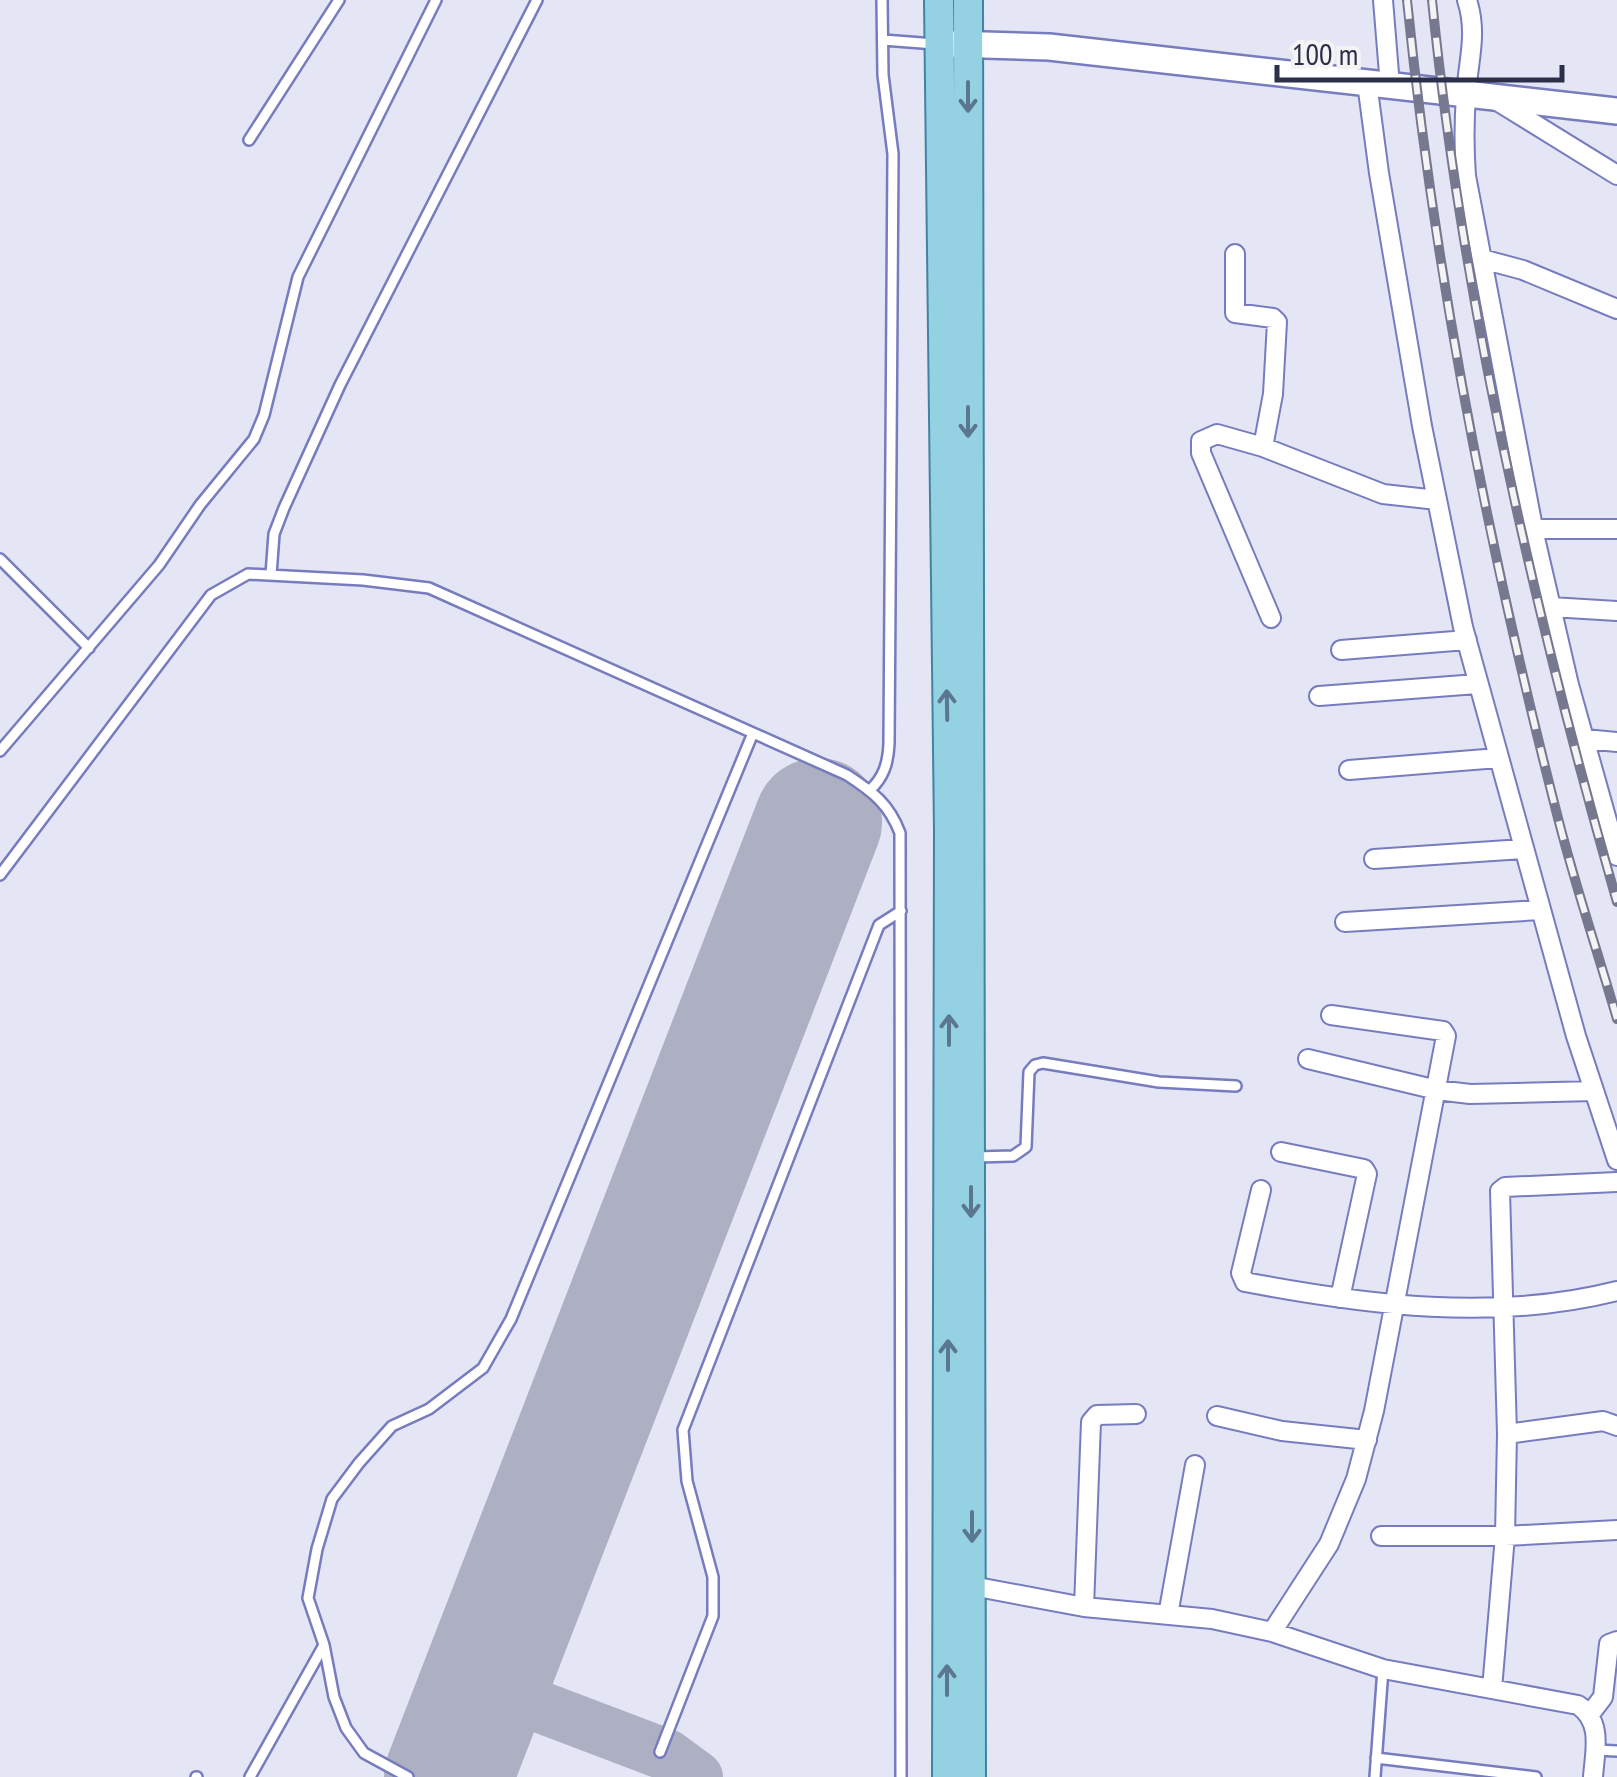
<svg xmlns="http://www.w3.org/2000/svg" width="1617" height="1777" font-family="'PT Sans Narrow',sans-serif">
<rect width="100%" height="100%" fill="#e4e6f5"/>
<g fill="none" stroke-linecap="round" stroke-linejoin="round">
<path stroke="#adafc2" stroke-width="52" d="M485 1686 667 1755 697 1777"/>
<path stroke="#adafc2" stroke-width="128" d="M448 1777 818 822"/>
<defs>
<path id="lane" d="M883 40 935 44
M249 140 339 0
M0 559 89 648
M271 575 274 534 284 508 340 385 537 0
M0 751 159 565 200 505 254 439 264 415 298 277 436 0
M870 790C884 777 888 763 889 744L893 154 883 75 882 0
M0 875 211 595 248 574 363 580 429 588 847 775C873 792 889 804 900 833L901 1777
M975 1157 1013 1156 1026 1147 1029 1072 1035 1065 1043 1063 1159 1082 1236 1086
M1595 1750 1617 1751
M660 1752 713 1616V1577L687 1481 683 1430 879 925 901 911
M1376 1758 1536 1777
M196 1777H197
M250 1777 324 1645
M408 1777 364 1753 346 1728 334 1697 324 1645 308 1598 317 1549 332 1499 359 1463 392 1426 429 1409 483 1368 511 1319 753 733
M1375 1777 1383 1669"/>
<path id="street" d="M1383 0 1390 86
M1467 0C1478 34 1468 61 1466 95 1464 123 1464 149 1466 176L1535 538 1569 685 1617 856
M1367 83 1379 173 1422 426 1463 627 1576 1036 1617 1160
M1494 99 1617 175
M1235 254V313L1273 318 1277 322 1273 394 1263 447
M1482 259 1523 270 1617 309
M1534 529H1617
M1551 607 1617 611
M1271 618 1201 453V441L1217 434 1263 447 1383 494 1437 500
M1341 650 1467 640
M1319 696 1477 684
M1585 739 1617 742
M1349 770 1498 758
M1374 859 1523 849
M1345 922 1540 910
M1308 1059 1437 1090 1470 1094 1594 1091
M1281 1152 1364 1169 1367 1174 1340 1298
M1261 1190 1241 1273 1245 1282C1366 1305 1495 1322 1617 1291
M1217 1416 1282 1431 1367 1440
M1507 1434 1603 1421 1617 1426
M1381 1536H1505L1617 1530
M962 1582 972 1586 1084 1607 1212 1619 1272 1632 1383 1669 1578 1705C1603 1722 1595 1750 1593 1777
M1084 1607 1091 1422 1097 1415 1136 1414
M1168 1615 1195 1465
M1272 1632 1329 1544 1356 1479 1374 1411 1446 1036 1443 1031 1331 1015
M1492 1689 1505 1536 1507 1434 1500 1191 1505 1187 1617 1182
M1590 1714 1603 1697 1609 1644 1617 1641"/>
<path id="secondary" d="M951 44 1049 47 1617 111"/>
<path id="primary" d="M939 0 949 832 947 1777
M968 0 971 1777"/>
</defs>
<use href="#lane" stroke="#777cbf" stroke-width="14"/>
<use href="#street" stroke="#777cbf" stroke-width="22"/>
<use href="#secondary" stroke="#777cbf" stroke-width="30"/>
<use href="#primary" stroke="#4184a2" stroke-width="32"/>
<use href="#lane" stroke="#fff" stroke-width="9"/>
<use href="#street" stroke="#fff" stroke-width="18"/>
<use href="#secondary" stroke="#fff" stroke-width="25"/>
<use href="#primary" stroke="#94d1e3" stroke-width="28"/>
<defs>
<path id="rail" d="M1407 0C1435 278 1489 551 1559 822 1576 888 1598 953 1617 1019
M1432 0C1462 299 1534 612 1617 902"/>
</defs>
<use href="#rail" stroke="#76788f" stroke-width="10"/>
<use href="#rail" stroke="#f4f4f4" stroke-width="6" stroke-dasharray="19" stroke-linecap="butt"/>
</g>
<defs><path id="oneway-shaft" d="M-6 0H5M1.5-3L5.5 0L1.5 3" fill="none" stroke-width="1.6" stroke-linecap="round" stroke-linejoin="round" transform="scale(2.5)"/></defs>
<g stroke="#5b778f">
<use href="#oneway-shaft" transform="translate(968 97) rotate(90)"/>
<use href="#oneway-shaft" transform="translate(968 422) rotate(90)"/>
<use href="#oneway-shaft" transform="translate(947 705) rotate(-91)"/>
<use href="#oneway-shaft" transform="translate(949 1030) rotate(-90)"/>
<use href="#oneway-shaft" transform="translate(971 1202) rotate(90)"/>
<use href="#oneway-shaft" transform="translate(948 1355) rotate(-90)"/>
<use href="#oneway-shaft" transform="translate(972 1527) rotate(90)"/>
<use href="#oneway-shaft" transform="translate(947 1680) rotate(-90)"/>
</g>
<path d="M1277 65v15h285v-15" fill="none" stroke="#2c2e4a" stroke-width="5"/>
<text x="1292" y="65" font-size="30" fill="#2c2e4a" stroke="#f4f4f4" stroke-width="8" paint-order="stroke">100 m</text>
</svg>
